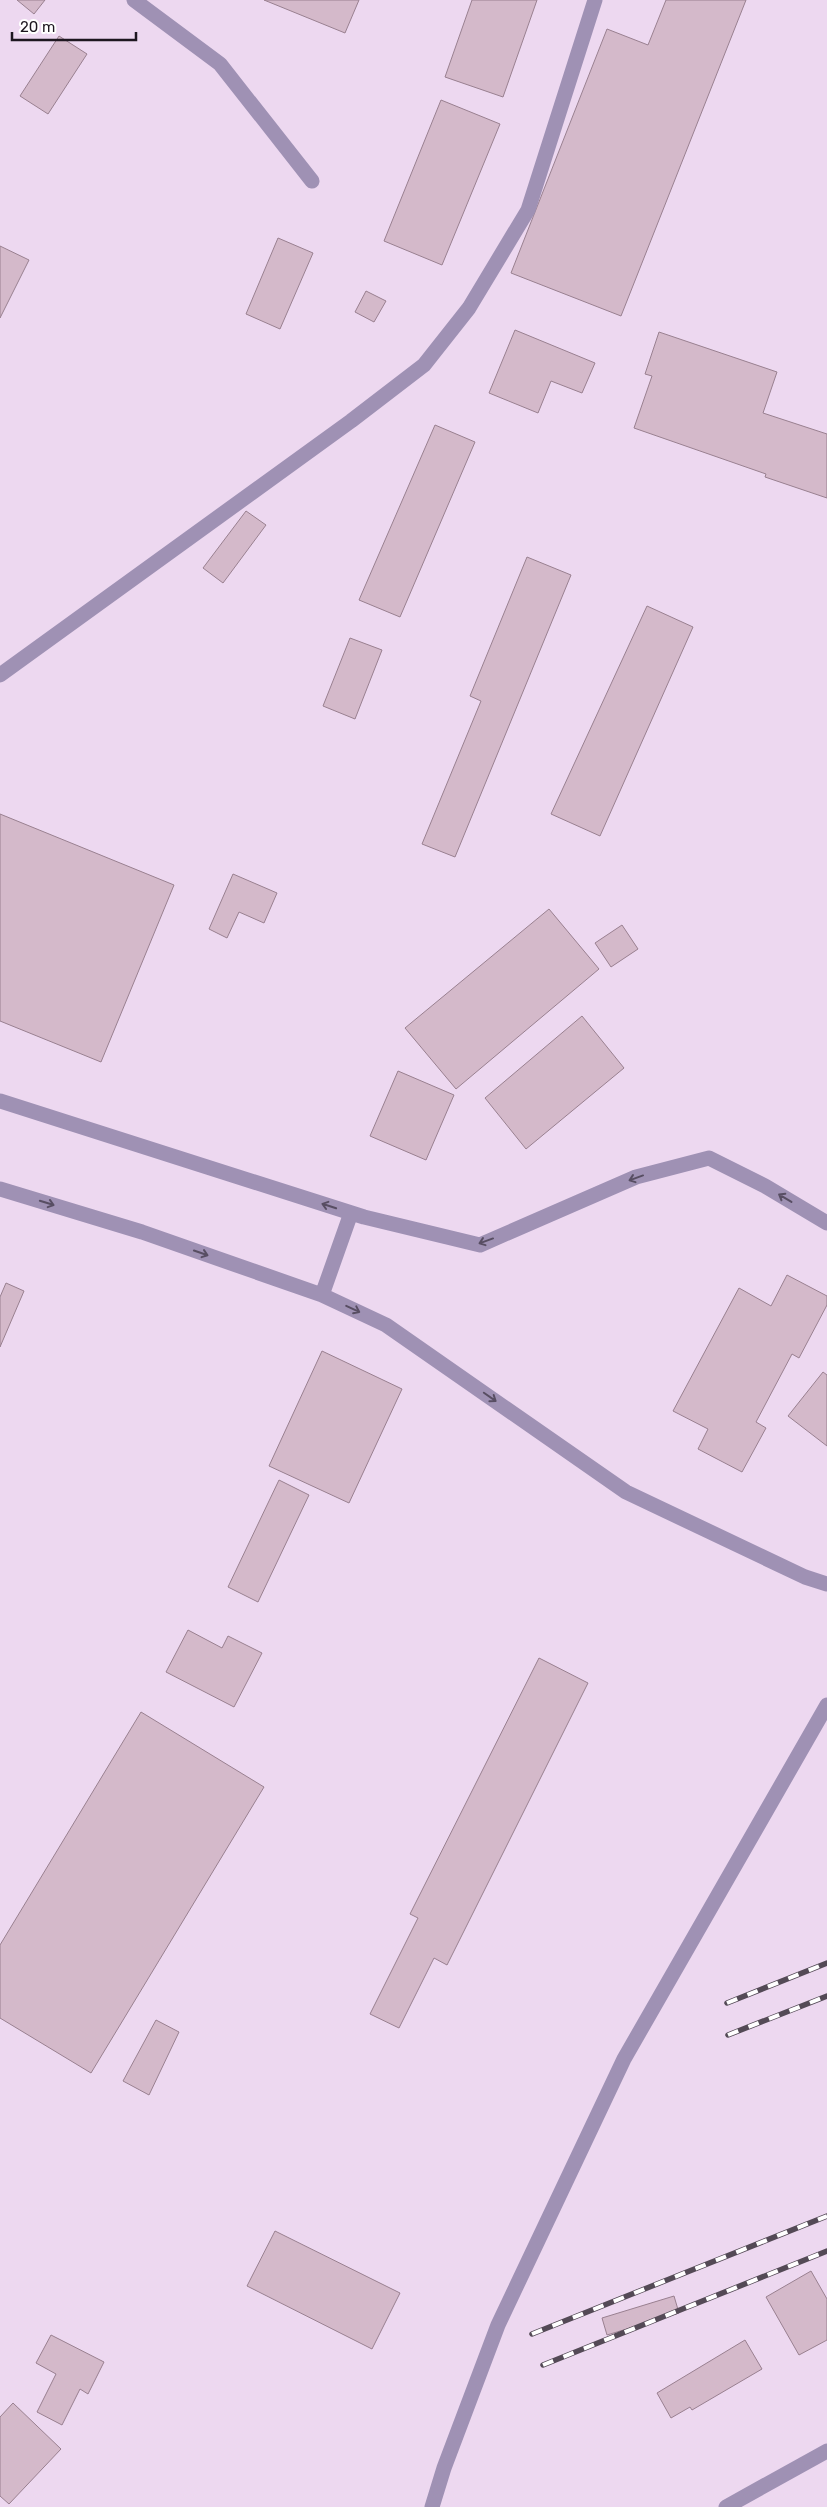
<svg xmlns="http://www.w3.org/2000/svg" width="827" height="2507" font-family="Rubik,sans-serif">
<rect width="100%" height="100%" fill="#edd8f0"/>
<path fill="#d4b9ca" stroke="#998090" d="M17 0H45L34 14Z
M264 0H359L345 33Z
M472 0H537L503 97 445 77Z
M666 0H746L621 316 511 273 607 29 648 45Z
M59 36 87 54 48 114 20 96Z
M441 100 500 124 442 265 384 241Z
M278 238 313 253 280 329 246 314Z
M0 246 29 260 0 318Z
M366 291 386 301 374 322 355 312Z
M515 330 595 363 582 393 551 381 538 413 489 393Z
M659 332 777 372 763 413 827 434V498L765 477 766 474 634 428 652 376 645 374Z
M435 425 475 442 400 617 359 600Z
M246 511 266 525 223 583 203 568Z
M527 557 571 575 455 857 422 844 481 701 470 696Z
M647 606 693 627 600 836 551 814Z
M350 638 382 650 355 719 323 706Z
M0 814 174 885 101 1062 0 1021Z
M233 874 277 893 264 923 239 912 227 938 209 929Z
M549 909 599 969 456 1089 405 1028Z
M622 925 638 949 611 967 595 943Z
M582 1016 624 1068 526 1149 485 1098Z
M398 1071 454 1095 426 1160 370 1136Z
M787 1275 827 1296V1305L799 1358 792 1354 756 1422 766 1428 742 1472 698 1449 708 1429 673 1411 739 1288 771 1306Z
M6 1283 24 1291 0 1347V1297Z
M322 1351 402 1389 349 1503 269 1466Z
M823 1372 827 1375V1446L788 1416Z
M279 1480 309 1495 258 1602 228 1587Z
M188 1630 222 1648 228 1636 262 1653 234 1707 166 1672Z
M539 1658 588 1683 447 1965 434 1958 399 2028 370 2014 418 1918 410 1914Z
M141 1712 264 1787 91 2073 0 2018V1945Z
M156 2020 179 2032 149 2095 123 2081Z
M275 2231 400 2293 372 2349 247 2286Z
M811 2271 827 2299V2340L799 2355 766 2297Z
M674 2296 679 2313 607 2335 602 2318Z
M51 2335 104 2362 88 2394 80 2389 62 2425 37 2412 56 2374 36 2363Z
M745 2340 762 2369 692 2410 690 2407 671 2418 657 2393Z
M13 2403 61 2449 9 2504 0 2496V2417Z"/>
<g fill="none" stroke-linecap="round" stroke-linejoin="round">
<path stroke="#9f91b4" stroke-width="15" d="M134 0 220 64 312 181
M0 675 351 421 424 365 469 308 528 210 595 0
M0 1101 364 1217 480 1245 636 1177 709 1158 765 1186 827 1223
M0 1189 142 1232 322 1295 386 1325 626 1492 805 1577 827 1584
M322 1295 351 1213
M432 2507 444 2468 498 2325 624 2059 827 1705
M726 2507 827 2451"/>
<defs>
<path id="rail" d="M727 2003 827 1963
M728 2035 827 1996
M532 2334 827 2216
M543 2365 827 2251"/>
</defs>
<use href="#rail" stroke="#544a56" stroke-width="5.5"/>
<use href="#rail" stroke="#fff" stroke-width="4" stroke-dasharray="11" stroke-linecap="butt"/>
</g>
<defs><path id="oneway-shaft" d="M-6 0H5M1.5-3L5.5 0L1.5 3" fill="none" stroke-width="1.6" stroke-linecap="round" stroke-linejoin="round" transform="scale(1.25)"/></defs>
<g stroke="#584e63">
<use href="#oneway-shaft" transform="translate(636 1178) rotate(160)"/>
<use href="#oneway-shaft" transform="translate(785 1198) rotate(-149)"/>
<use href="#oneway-shaft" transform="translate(47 1203) rotate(17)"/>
<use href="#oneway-shaft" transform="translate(329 1206) rotate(-162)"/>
<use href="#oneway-shaft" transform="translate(486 1241) rotate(160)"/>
<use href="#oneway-shaft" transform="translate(201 1253) rotate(19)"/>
<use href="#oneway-shaft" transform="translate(353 1309) rotate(25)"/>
<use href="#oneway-shaft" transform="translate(490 1397) rotate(35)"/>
</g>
<path d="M12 32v8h124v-8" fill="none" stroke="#1e1720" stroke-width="2.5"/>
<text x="20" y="32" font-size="15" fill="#1e1720" stroke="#ffffff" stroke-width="4" paint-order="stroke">20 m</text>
</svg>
